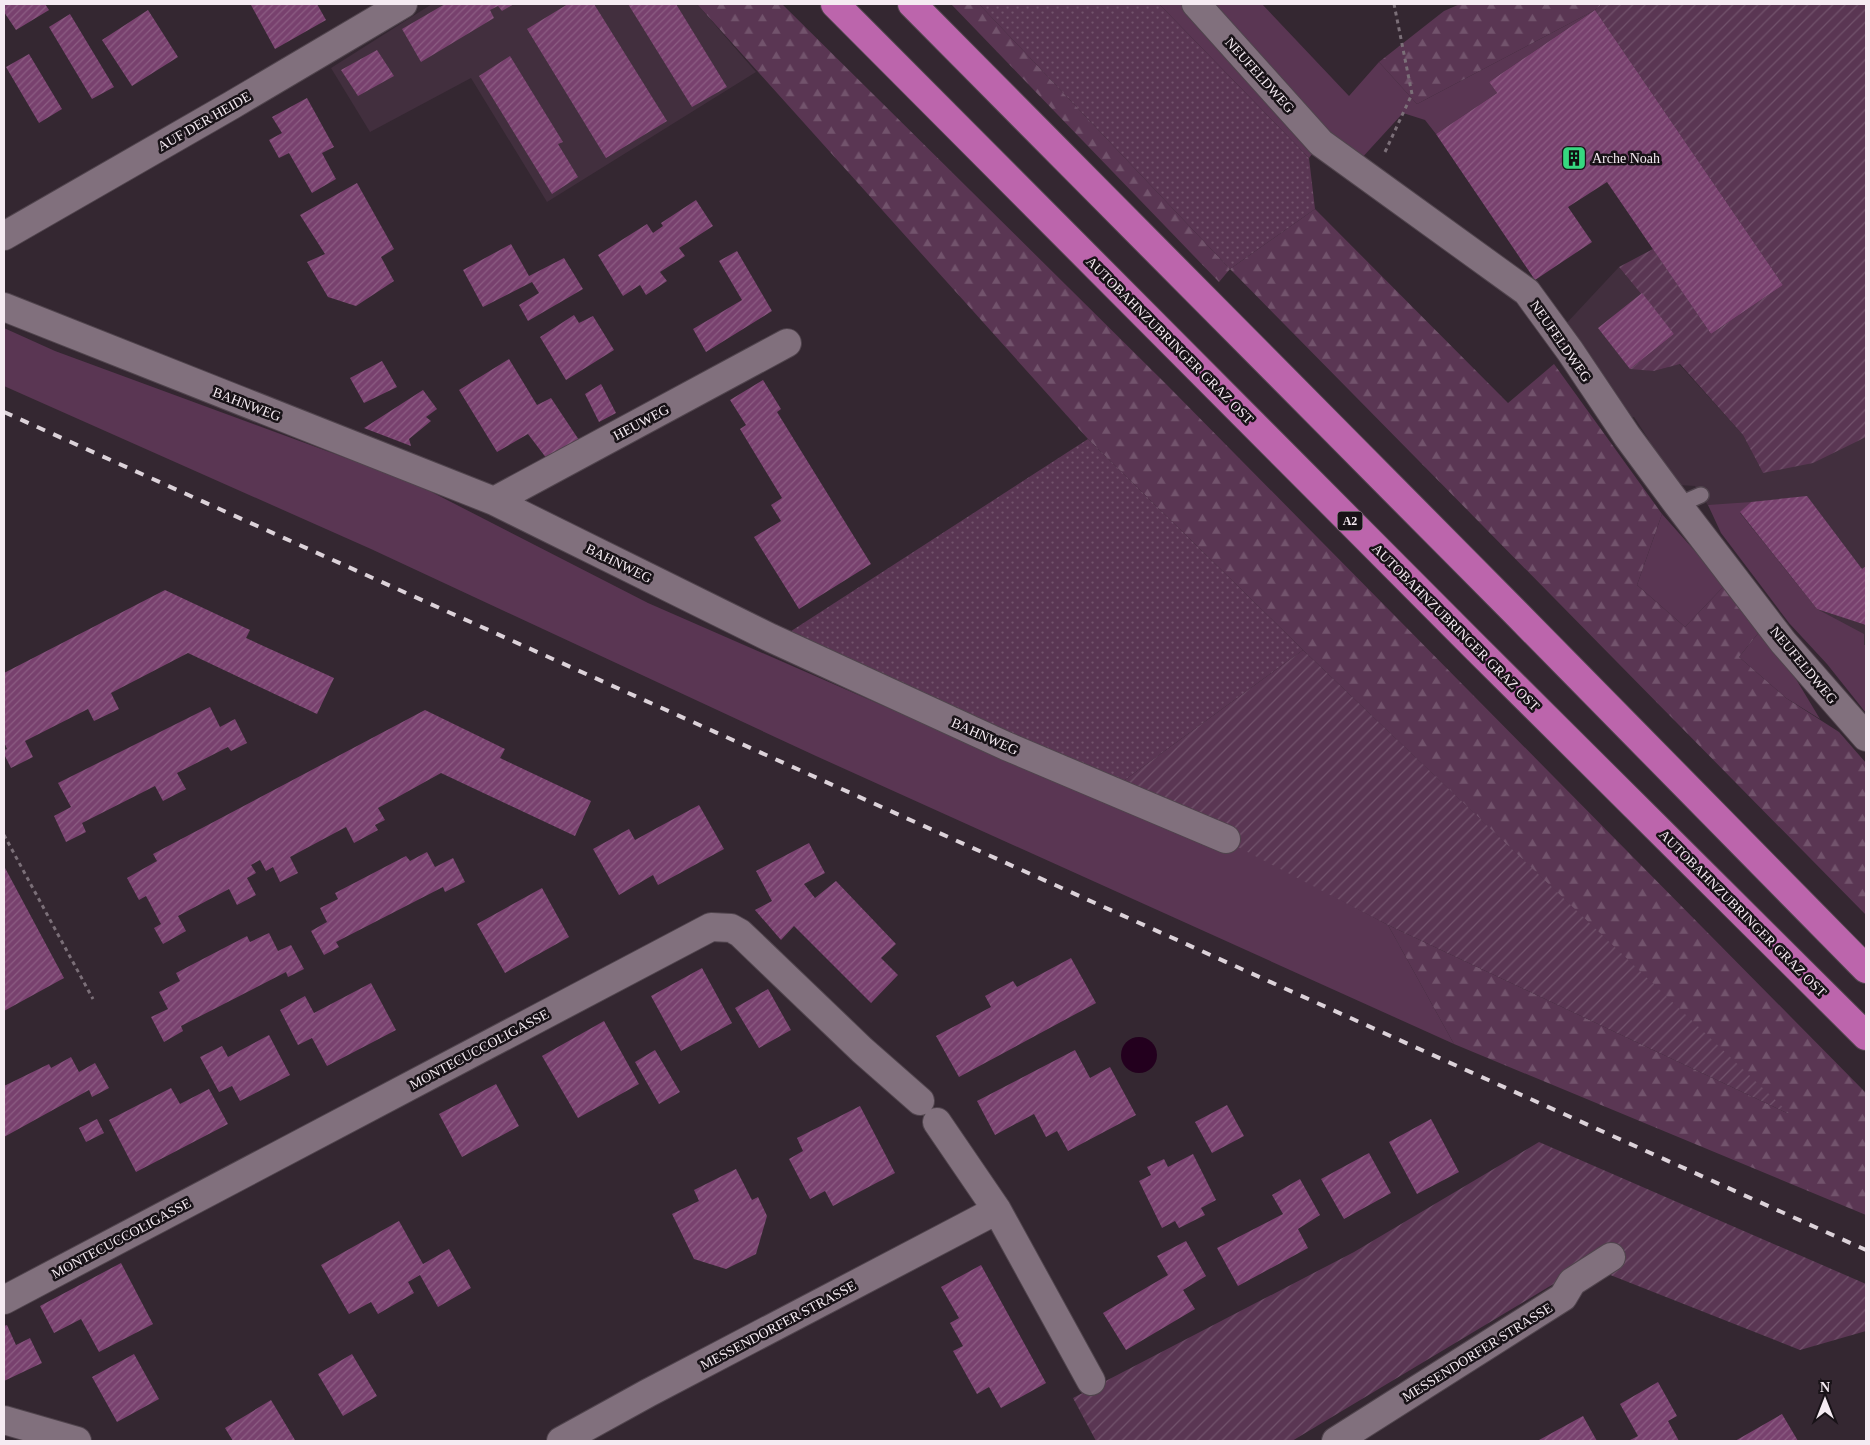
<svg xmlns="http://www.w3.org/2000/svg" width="1870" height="1445" font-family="Georgia,serif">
<defs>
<pattern id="forest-firs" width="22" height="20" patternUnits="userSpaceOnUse" patternTransform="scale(1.25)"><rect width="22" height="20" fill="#5a3653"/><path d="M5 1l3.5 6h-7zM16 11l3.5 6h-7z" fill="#72536c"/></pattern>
<pattern id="park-dots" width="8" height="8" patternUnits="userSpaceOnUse" patternTransform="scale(1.25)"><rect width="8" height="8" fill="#5a3653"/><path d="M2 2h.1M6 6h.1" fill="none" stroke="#72536c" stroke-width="1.8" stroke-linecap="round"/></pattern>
<pattern id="garden-furrows" width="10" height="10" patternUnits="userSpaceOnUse" patternTransform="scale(1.25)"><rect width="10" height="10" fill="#5a3653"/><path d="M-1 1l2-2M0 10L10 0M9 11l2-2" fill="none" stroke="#72536c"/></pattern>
<pattern id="building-hatch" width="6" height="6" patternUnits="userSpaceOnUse" patternTransform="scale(1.25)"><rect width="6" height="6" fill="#78416e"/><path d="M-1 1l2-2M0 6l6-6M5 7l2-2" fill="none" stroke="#8c5d83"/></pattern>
</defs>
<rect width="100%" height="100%" fill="#342731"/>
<path fill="#422f3e" d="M432 4H697L756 72 547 202 471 78 370 132 331 68Z
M1619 267 1674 334 1631 368 1654 371 1679 364 1743 435 1763 473 1866 437V682L1711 510 1695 486 1679 485 1650 450 1649 440 1634 417 1625 418 1563 327Z"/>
<path fill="#5a3653" d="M1159 4H1262L1349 96 1379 62 1417 104 1595 10 1489 82 1497 93 1436 134 1425 120 1403 113 1360 160 1321 143 1309 158Z
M4 328 55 351 414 483 648 603 1007 760 1226 839 1388 925 1454 1044 816 756 371 549 4 386Z
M1751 502 1740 513 1817 609 1864 634V645H1866V713L1827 664 1789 623 1721 533 1708 505Z
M1662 514 1725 585 1685 627 1637 585Z
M1764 626 1820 719 1786 698 1739 657Z"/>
<path fill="url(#forest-firs)" d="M697 4H782L1164 382 1866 1093V1215L1454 1044 1388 925 1789 1114 1303 650 1088 439Z
M951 4H979L1230 269 1315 209 1508 403 1554 364 1662 514 1637 585 1685 627 1725 585 1764 626 1739 657 1786 698 1839 732 1866 763V915L1230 269 1219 282Z
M1460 4H1602L1595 10 1417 104 1379 62 1444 11Z"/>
<path fill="url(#park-dots)" d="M979 4H1159L1309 158 1315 209 1230 269Z
M1088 439 1303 650 1118 785 785 635Z"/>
<path fill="url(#garden-furrows)" d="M1602 4H1866V437L1813 463 1763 473 1743 435 1680 364 1654 371 1630 369 1674 334 1619 267 1653 249 1711 334 1783 285 1595 10Z
M1303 650 1791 1115 1388 925 1118 785Z
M1539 1142 1866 1284V1331L1800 1350 1585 1265 1292 1441H1096L1073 1398 1354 1252Z"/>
<path fill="#23001e" d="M1121 1055a18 18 0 1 1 36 0a18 18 0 1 1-36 0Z"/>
<path fill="url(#building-hatch)" d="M4 4H45L49 10 16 30 4 12Z
M253 4H317L326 20 275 49 251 5Z
M445 4H514L502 11 498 6 490 10 494 18 421 62 402 29Z
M568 4H594L667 121 606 158 527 29Z
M628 4H676L727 87 692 107Z
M148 10 178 57 132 86 102 40Z
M1595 10 1783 285 1711 334 1607 182 1568 207 1592 242 1535 280 1436 134 1497 93 1489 82Z
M70 14 114 87 92 99 49 27Z
M377 50 394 76 358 96 341 70Z
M29 54 62 109 39 123 6 67Z
M510 56 563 142 558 144 578 177 552 194 479 76Z
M307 98 334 147 322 153 336 179 312 193 289 153 279 158 269 140 282 133 272 117Z
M357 183 394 249 381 257 394 281 356 306 328 297 307 262 325 254 300 215Z
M696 200 713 226 679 248 685 256 660 272 667 281 646 295 640 285 623 296 598 255 647 224 653 233 663 226 661 223Z
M511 244 529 276 564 258 583 289 528 321 519 305 539 293 532 282 483 307 463 270Z
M737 251 772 311 706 352 693 329 742 300 719 261Z
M1642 293 1674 334 1630 369 1598 328Z
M574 315 579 323 593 316 614 350 566 380 540 337Z
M509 359 537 405 551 398 579 440 547 459 528 434 497 452 459 390Z
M382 361 397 387 364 403 350 378Z
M763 380 781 409 777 412 871 564 799 609 754 537 781 521 771 505 782 498 740 429 746 425 730 400Z
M601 384 616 413 599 422 585 394Z
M423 390 437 409 426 417 431 421 409 439 411 446 364 428Z
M1807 496 1862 569 1866 566V625L1817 609 1740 512 1751 502Z
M165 590 250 630 246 638 334 678 317 714 188 653 111 693 119 709 94 721 88 709 25 741 33 757 11 768 4 754V750L7 749 4 742V686L5 685 4 673Z
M210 707 220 727 235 719 247 743 231 751 228 747 177 773 186 789 163 801 155 786 82 823 86 832 66 842 54 816 71 807 58 783Z
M425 710 505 749 500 758 591 801 575 836 441 773 378 808 385 820 375 825 378 830 354 843 346 827 290 857 298 873 280 882 273 867 266 871 260 860 251 865 256 873 247 878 256 895 237 905 229 889 178 916 186 931 163 944 154 928 161 924 146 896 139 900 127 878 157 861 153 854Z
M699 805 724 849 658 885 653 875 619 895 593 849 629 829 635 840Z
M809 843 825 873 804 884 815 898 836 881 896 944 881 958 898 975 871 1003 794 926 781 940 755 910 772 901 756 871Z
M427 852 435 867 453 858 465 882 445 892 443 887 336 942 339 947 324 955 311 931 327 922 320 908 338 899 335 893 406 856 410 861Z
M4 866 64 978 4 1011Z
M542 888 569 937 505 973 477 924Z
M269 933 278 951 291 945 304 969 288 977 286 972 181 1026 183 1031 164 1042 151 1017 168 1009 159 992 180 981 176 973 247 936 250 942Z
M1071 958 1096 1003 959 1077 936 1036 991 1007 985 996 1013 981 1017 987Z
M702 968 732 1023 681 1051 651 996Z
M371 983 396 1030 327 1066 312 1038 298 1045 280 1010 305 996 314 1013Z
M768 989 791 1030 759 1048 735 1008Z
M604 1021 639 1084 578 1118 542 1056Z
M269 1035 290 1075 240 1101 232 1086 219 1092 200 1057 222 1046 228 1057Z
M655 1050 680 1092 659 1104 635 1062Z
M1075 1050 1090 1078 1110 1067 1136 1115 1068 1151 1057 1131 1046 1137 1034 1114 995 1135 977 1101Z
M71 1057 79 1072 95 1063 109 1088 92 1097 89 1090 4 1137V1086L49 1064 51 1068Z
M496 1084 519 1126 462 1157 439 1114Z
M171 1088 180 1104 209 1089 228 1124 136 1172 109 1120Z
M1227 1105 1244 1136 1212 1153 1195 1122Z
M860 1106 895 1173 833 1206 825 1191 810 1199 789 1159 803 1151 797 1138Z
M97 1119 104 1133 86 1142 79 1128Z
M1431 1119 1459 1172 1417 1194 1389 1142Z
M1369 1153 1391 1193 1344 1219 1321 1179Z
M1193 1154 1216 1200 1201 1208 1205 1215 1179 1228 1175 1221 1162 1228 1139 1181 1151 1175 1147 1167 1164 1159 1168 1167Z
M736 1169 752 1200 758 1197 767 1216 756 1254 726 1269 694 1259 672 1214 699 1201 694 1190Z
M1300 1179 1320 1215 1298 1229 1308 1248 1238 1286 1217 1248 1283 1214 1272 1195Z
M399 1221 423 1264 449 1249 471 1288 438 1307 420 1275 408 1282 414 1293 378 1314 371 1302 349 1314 321 1265Z
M1186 1241 1206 1276 1183 1290 1195 1309 1126 1350 1103 1313 1168 1275 1157 1256Z
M121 1263 153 1324 99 1352 81 1319 54 1333 40 1306Z
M981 1265 1046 1383 1001 1408 989 1387 977 1394 953 1351 963 1346 950 1323 959 1318 941 1287Z
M7 1325 16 1345 30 1338 42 1363 4 1381V1326Z
M134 1354 159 1399 117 1422 92 1377Z
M352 1354 377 1396 343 1416 318 1374Z
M1658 1382 1677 1416 1668 1421 1679 1441H1628L1638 1436 1620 1404Z
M271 1400 295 1440 233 1441 225 1428Z
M1782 1414 1798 1441H1735Z
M1583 1416 1597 1441H1540L1539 1440Z"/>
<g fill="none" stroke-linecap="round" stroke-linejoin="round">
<defs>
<path id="lane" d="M1678 505 1701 495"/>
<path id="street" d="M1196 4 1321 143 1527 292 1570 351 1627 436 1678 505 1783 642 1866 737
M4 236 232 105 403 4
M4 307 494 501 771 638 1006 746 1226 839
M494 501 787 343
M937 1122 997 1210 1091 1381
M4 1300 711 927 731 928 740 933 862 1050 920 1101
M4 1420 77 1441
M561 1441 648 1393 997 1210
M1336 1441 1563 1297 1572 1282 1611 1257"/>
<path id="highway" d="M835 4 1475 647 1866 1036
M912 4 1515 612 1866 969"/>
</defs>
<use href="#lane" stroke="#50444d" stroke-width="18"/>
<use href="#street" stroke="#50444d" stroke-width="30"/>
<use href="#highway" stroke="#50444d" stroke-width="30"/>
<path stroke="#7b6f78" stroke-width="3" stroke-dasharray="4 4" stroke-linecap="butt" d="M1385 152 1412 94 1394 4
M4 835 93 999"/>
<use href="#lane" stroke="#81707d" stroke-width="15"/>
<use href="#street" stroke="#81707d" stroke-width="28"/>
<use href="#highway" stroke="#bc65ac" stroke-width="28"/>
<path stroke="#dcd2d9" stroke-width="4" stroke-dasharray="9 9" stroke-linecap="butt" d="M4 412 1866 1250"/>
</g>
<defs>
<symbol id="building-square" viewBox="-11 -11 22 22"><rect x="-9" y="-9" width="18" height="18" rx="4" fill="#36d880" stroke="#181217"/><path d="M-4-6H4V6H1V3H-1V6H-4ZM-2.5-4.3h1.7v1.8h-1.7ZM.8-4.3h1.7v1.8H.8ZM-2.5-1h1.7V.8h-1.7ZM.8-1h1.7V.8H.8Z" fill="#111"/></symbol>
</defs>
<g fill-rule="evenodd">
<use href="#building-square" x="1560" y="144" width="28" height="28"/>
</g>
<g text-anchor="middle" stroke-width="5" stroke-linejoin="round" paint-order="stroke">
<rect fill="#181217" stroke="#b3aab0" stroke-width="1" x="1337.5" y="511.5" width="25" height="19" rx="4"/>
<g font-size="12" font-weight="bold" fill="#f5ebf2">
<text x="1350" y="525">A2</text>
</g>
<g font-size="14" fill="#f5ebf2" stroke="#181217">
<text transform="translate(1260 75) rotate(48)" y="5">NEUFELDWEG</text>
<text transform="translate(204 121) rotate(-30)" y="5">AUF DER HEIDE</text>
<text transform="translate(1170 340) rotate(45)" y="5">AUTOBAHNZUBRINGER GRAZ OST</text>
<text transform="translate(1561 341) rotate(55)" y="5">NEUFELDWEG</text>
<text transform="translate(247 404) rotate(21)" y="5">BAHNWEG</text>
<text transform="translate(641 422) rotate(-28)" y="5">HEUWEG</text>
<text transform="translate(619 563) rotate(26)" y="5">BAHNWEG</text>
<text transform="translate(1456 627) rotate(45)" y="5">AUTOBAHNZUBRINGER GRAZ OST</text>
<text transform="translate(1804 665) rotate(50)" y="5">NEUFELDWEG</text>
<text transform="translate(985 736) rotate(24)" y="5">BAHNWEG</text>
<text transform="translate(1743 913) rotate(45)" y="5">AUTOBAHNZUBRINGER GRAZ OST</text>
<text transform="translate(479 1049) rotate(-28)" y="5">MONTECUCCOLIGASSE</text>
<text transform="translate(121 1238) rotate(-28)" y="5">MONTECUCCOLIGASSE</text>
<text transform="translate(778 1325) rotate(-28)" y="5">MESSENDORFER STRASSE</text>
<text transform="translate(1477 1352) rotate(-32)" y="5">MESSENDORFER STRASSE</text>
</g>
<g font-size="14" fill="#f5ebf2" stroke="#181217" text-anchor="start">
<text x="1592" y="163">Arche Noah</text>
</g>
</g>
<rect width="1870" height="1445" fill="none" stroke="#f5ebf2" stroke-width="10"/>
<g transform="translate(1825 1400)" stroke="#181217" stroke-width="4" paint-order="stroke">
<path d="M0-4L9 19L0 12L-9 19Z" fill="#f5ebf2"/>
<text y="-8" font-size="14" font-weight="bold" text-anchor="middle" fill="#f5ebf2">N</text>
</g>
</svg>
